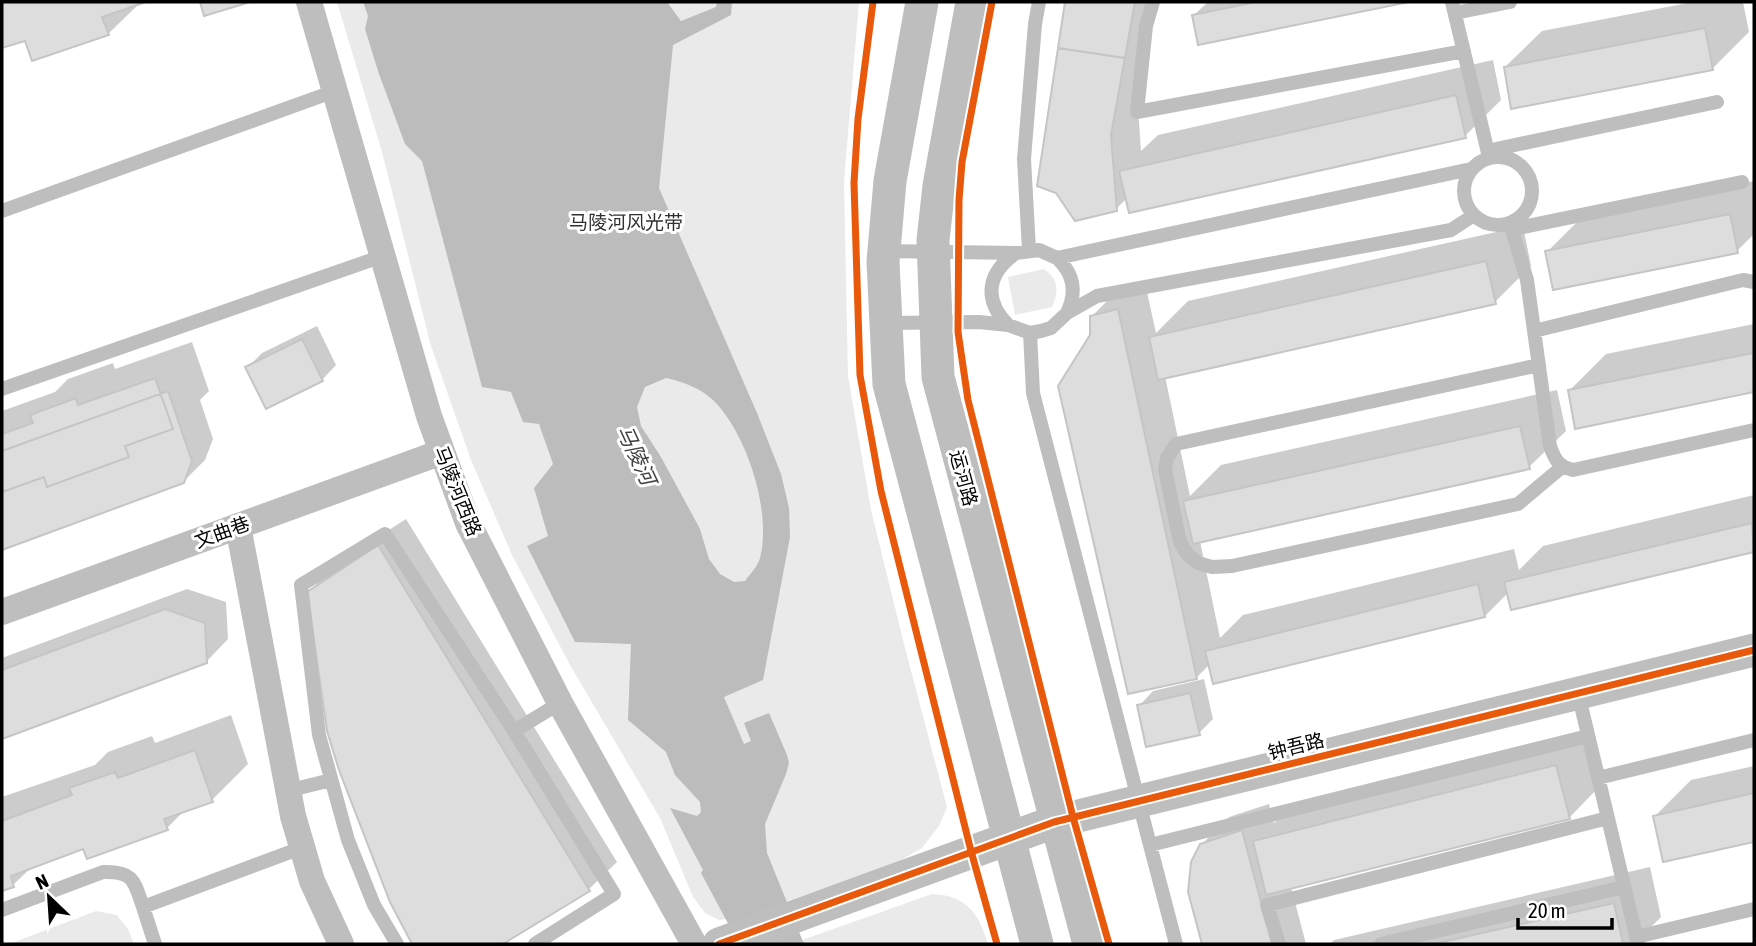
<svg xmlns="http://www.w3.org/2000/svg" width="1756" height="946" font-family="'Asap Condensed','Noto Sans SC',sans-serif">
<rect width="100%" height="100%" fill="#fff"/>
<path fill="#eaeaea" d="M337 2H859L844 182 848 376 871 510 905 648 947 807 939 826 922 848 896 863 741 917 719 920 705 913 693 897 660 818 570 665 512 555 471 460 431 346 382 152Z
M1044 269C1059 279 1059 292 1052 307L1015 315 1008 277Z
M932 894C966 895 979 913 988 944H791Z
M96 911 117 915 128 929 134 944H9Z"/>
<path fill="#bcbcbc" fill-rule="evenodd" d="M363 2H667L681 21 716 7 717 2H732L731 15 673 45 659 188 757 413 781 474 789 508 790 537 763 680 724 697 744 744 751 741 744 723 769 713 787 755 789 763 786 774 765 824 767 853 804 944H739L701 873 703 870 670 808 697 816 701 812 700 802 675 775 666 752 628 720 631 644 575 642 527 546 548 536 534 488 553 464 539 424 523 422 511 392 482 387 422 161 405 144 379 74 365 29 368 16ZM666 378C683 382 701 388 714 401 747 434 772 512 760 558 758 566 750 574 745 581L734 582 720 574 709 559 700 529 661 457 641 426 637 407 645 387Z"/>
<path fill="#0003" d="M2 2H141L108 34 26 38 2 47Z
M1067 2H1156L1138 107 1141 151 1158 135 1493 60 1501 100 1465 136 1127 198 1116 209 1039 185Z
M1208 2H1400L1200 43 1194 15Z
M1693 2H1743L1749 32 1712 69 1505 67 1542 31Z
M1754 181V234L1737 251 1547 252 1584 215Z
M1523 226 1531 266 1495 302 1165 376 1190 496 1221 465 1557 390 1566 431 1529 467 1200 541 1220 638 1243 615 1514 549 1519 570 1543 546 1754 495V550L1513 608 1509 592 1485 616 1210 664 1196 678 1092 335V316L1119 289 1145 283 1156 333 1188 301Z
M1754 324V391L1577 427 1569 391 1606 354Z
M317 326 336 365 322 380 247 368 262 353Z
M192 342 209 391 200 400 213 439 205 460 183 482 2 548V411L55 392 68 379 113 363 115 369Z
M406 519 617 862 589 889 500 944H414L392 901 309 592 336 564Z
M187 589 226 602 228 639 207 661 2 737V658Z
M1204 679 1213 719 1199 733 1139 706 1153 691Z
M231 715 248 764 212 800 186 809 167 828 84 847 33 866 13 885 2 889V797L95 765 108 752 152 736 155 743Z
M1584 739 1596 790 1569 818 1291 887 1306 944H1204L1190 892 1201 845 1229 817 1269 804 1274 823 1282 815Z
M1754 766V840L1665 860 1655 816 1691 780Z
M1650 867 1661 917 1634 944H1330L1334 940Z"/>
<path fill="#ddd" stroke="#c5c5c5" stroke-width="2" d="M2 2H142L143 3 102 17 109 35 32 61 25 41 2 48Z
M200 2H246L247 3 204 16Z
M1065 2H1135L1111 135 1117 211 1075 221 1056 193 1037 186Z
M1065 2H1135L1125 58 1058 48Z
M1256 2H1409L1198 45 1192 15Z
M1705 28 1713 70 1511 109 1504 67Z
M1456 95 1466 138 1129 213 1119 171Z
M1730 214 1738 253 1553 290 1545 251Z
M1486 261 1496 304 1158 380 1149 337Z
M1118 309 1197 679 1128 694 1058 386 1090 335V316Z
M302 339 323 381 266 409 245 367Z
M1753 353 1754 392 1575 429 1568 390Z
M155 378 173 429 125 446 129 457 47 487 44 477 2 492V434L33 423 30 415 76 398 78 405Z
M168 391 192 461 184 483 2 550V451Z
M1520 426 1530 469 1193 544 1183 501Z
M1752 523 1754 552 1511 610 1504 582Z
M378 545 590 891 503 944H412L390 902 339 770 327 731 307 592Z
M1478 584 1485 617 1213 684 1205 651Z
M165 609 205 623 207 663 2 739V670Z
M1190 693 1200 735 1146 747 1137 705Z
M195 750 213 802 164 819 168 830 87 859 83 849 11 876 14 887 2 891V821L72 795 69 788 115 772 118 778Z
M1556 765 1570 819 1266 895 1253 841Z
M1754 793V842L1663 862 1653 816Z
M1242 830 1272 944H1202L1188 892 1191 862 1200 844Z
M1614 903 1623 944H1434Z"/>
<g fill="none" stroke-linecap="round" stroke-linejoin="round">
<path stroke="#bebebe" stroke-width="14" d="M1153 2 1146 26 1137 112 1464 51
M1452 2 1489 157
M1455 13 1510 2
M1464 191a34 34 0 1 1 68 0a34 34 0 1 1-68 0Z
M1489 157 1496 149 1717 102
M2 211 335 91
M1510 223 1527 280 1550 446C1555 460 1558 466 1573 470L1754 430
M1510 223 1518 228 1742 182
M1029 250 1024 159 1035 24 1039 2
M884 251 1016 253 1039 250 1057 258 1471 169
M1057 258C1074 274 1077 292 1067 313
M886 323 979 322 1008 325 1030 333 1041 331 1051 328 1067 313 1097 296 1451 230 1474 215
M1008 325C983 300 987 273 1016 253
M1534 331 1743 280 1754 282
M1030 333 1033 393 1150 845
M1539 365 1176 444 1167 458 1165 470 1180 542 1188 555 1198 563 1212 567 1232 566 1518 504 1562 467
M2 389 383 256
M1578 693 1638 944
M514 731 560 703
M1598 778 1754 740
M287 791 331 780
M2 910 103 872C134 871 134 881 143 907
M1636 937 1754 909
M155 944 143 907 301 848
M397 944 374 905 348 840 319 735 301 585 385 534 514 731 614 894 535 944
M1176 944 1150 845 1588 736
M1279 944 1267 905 1608 818
M1381 944 1624 887"/>
<path stroke="#bebebe" stroke-width="26" d="M309 2 429 416 468 523 560 703 694 944
M238 526 293 816 312 881 341 944
M2 612 442 452"/>
<path stroke="#bebebe" stroke-width="33" d="M922 2 890 181 883 262 889 384 1037 944
M972 2 939 186 933 240 938 377 1089 944
M719 944 1054 822 1754 650"/>
<defs>
<path id="cycleway" d="M873 2 858 119 854 183 860 375 881 491 971 851 997 944
M992 2 962 162 959 200 958 332 968 400 1073 817 1109 944
M719 944 1054 822 1754 650"/>
</defs>
<use href="#cycleway" stroke="#fff" stroke-width="11"/>
<use href="#cycleway" stroke="#e8590c" stroke-width="7"/>
</g>
<g text-anchor="middle" stroke-width="6" stroke-linejoin="round" paint-order="stroke">
<g font-size="19" fill="#303030" stroke="#fff">
<text x="626" y="229">马陵河风光带</text>
</g>
<g font-size="19" fill="#000" stroke="#fff">
<text transform="translate(964 478) rotate(75)" y="7">运河路</text>
<text transform="translate(458 491) rotate(68)" y="7">马陵河西路</text>
<text transform="translate(222 532) rotate(-20)" y="7">文曲巷</text>
<text transform="translate(1296 746) rotate(-14)" y="7">钟吾路</text>
</g>
<g font-size="21" font-style="italic" fill="#414141" stroke="#fff">
<text transform="translate(636 455) rotate(65)" y="7">马陵河</text>
</g>
</g>
<rect width="1756" height="946" fill="none" stroke="#000000" stroke-width="7"/>
<g transform="translate(49 897) rotate(335)" stroke="#ffffff" stroke-width="5" paint-order="stroke">
<path d="M0-5L12 26L0 18L-12 26Z" fill="#000000"/>
<text y="-10" font-size="19" font-weight="bold" text-anchor="middle" fill="#000000">N</text>
</g>
<path d="M1518 918v10h94v-10" fill="none" stroke="#000000" stroke-width="3.5"/>
<text x="1528" y="918" font-size="21" fill="#000000" stroke="#ffffff" stroke-width="5" paint-order="stroke">20 m</text>
</svg>
